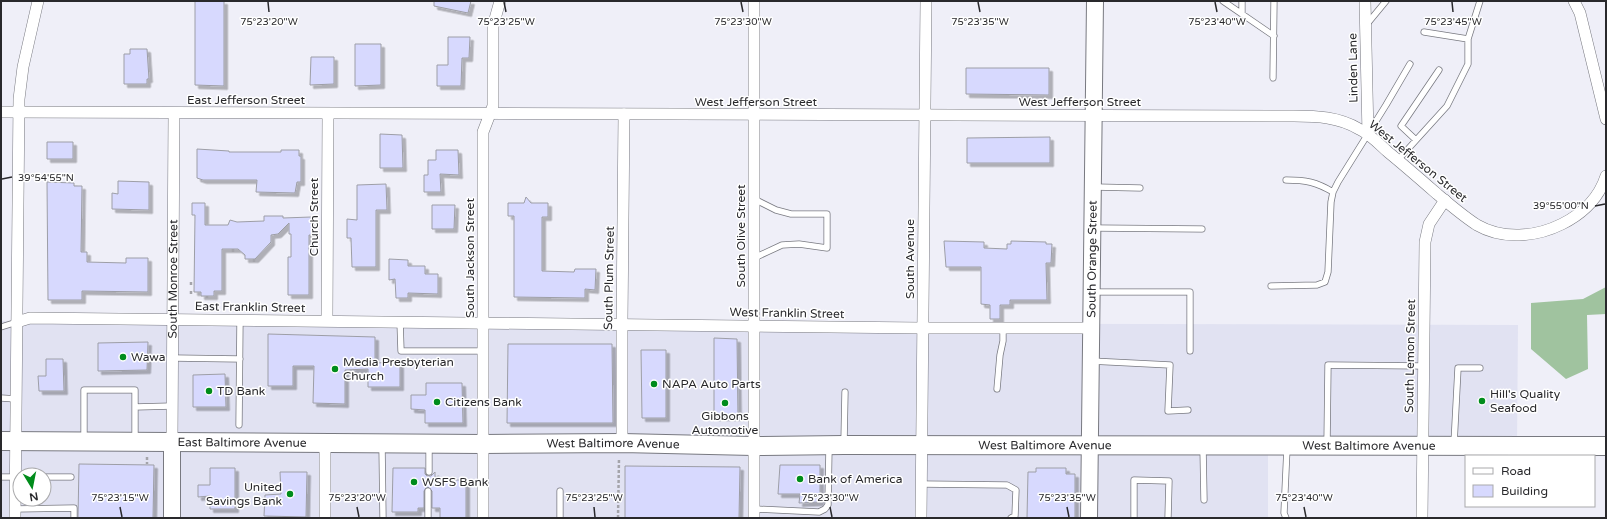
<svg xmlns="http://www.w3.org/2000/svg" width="1607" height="519" font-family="'Varela Round',sans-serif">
<defs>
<filter id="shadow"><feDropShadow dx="3.5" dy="3.5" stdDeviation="0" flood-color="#0004"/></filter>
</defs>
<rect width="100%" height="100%" fill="#efeff8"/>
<path fill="#e1e2f2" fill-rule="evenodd" d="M1 321 1518 325 1517 445 1268 444V518H1ZM20 475H44V499H20Z"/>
<path fill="#a0c39f" d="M1606 287V314L1587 315 1588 369 1566 379 1531 349V303L1583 299Z"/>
<path fill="#d7d9fe" stroke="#9d9ea6" filter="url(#shadow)" d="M195 1H224V86L195 85Z
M434 1H471L468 13 434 6Z
M448 37H470L469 58H462L461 86H437V65H448Z
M355 44H381V85L355 86Z
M130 49H147L149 79H147V84H124V54H130Z
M311 57H334V84L310 85Z
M966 68H1049V95L966 94Z
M380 134 402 135 403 168H380Z
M1050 137V163H967V138Z
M47 142H73V159H47Z
M197 149 229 151V152H281V150H299V156H301V182H297L295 193 256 192 257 180H203L197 178Z
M436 150H458L459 175 440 174 441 192H424V175H428V160H436Z
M118 181 149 182V210L112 209V193L118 194Z
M47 182 74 183V186H82L81 252H87V262L126 263V258H148V292L82 291V300H48Z
M386 184 387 210H376V267H352L351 238H347V219L357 220V185Z
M526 197 531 203H548V217H542V271L574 272 575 269H596L595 290 585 289V298L514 297V216H508V203H524Z
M192 203H205V225H228L230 220 237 222 264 221V216H283V218L311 217 312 235H309V295H288V257H291V234H289V223L278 234 271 235V242L255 259H245V255L238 249H222V291H214V296H201V292H194L195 215H192Z
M432 205H455L454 229H432Z
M944 241 984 242V248L1007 249V244H1011V241L1046 242V244H1052L1051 263H1046L1047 300H1010V305H1000V319H990V305L981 304V267H946Z
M389 259 408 260V266H425V274H438V294L408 293V298H396L395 279 389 280Z
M268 334 375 337V363L400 362V387H368V369L345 370V404L313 403 314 366H293V386H268Z
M714 338 737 339 738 417H714Z
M148 342 147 370 98 371V343Z
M508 344H612L613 423H507Z
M641 350H666V418H642Z
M46 359H63L64 391H39L38 376H46Z
M225 374 226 407H193V375Z
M426 383H462L463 423H425V410L411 409V395H426Z
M79 464 154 465 153 518H78Z
M780 465H820V502L799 503 800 494H778Z
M625 466 740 467 739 518H625Z
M210 468H235V509H210V496L198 497V485H210Z
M393 468H425V474L427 476H431L435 472V480H466V518H440V508H432V491L428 487 426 488 424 491V508H418V512H392Z
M1036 468H1066V474H1075V518H1027L1028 472H1036Z
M280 472H307L306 517 264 516 265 495 281 494Z"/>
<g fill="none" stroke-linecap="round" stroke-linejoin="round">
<defs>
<path id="lane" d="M1223 1 1274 36
M1242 1V14
M1367 24 1386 1
M1468 39 1480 1
M1273 78 1274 1
M1416 140 1401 126 1439 70
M1398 160 1447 106 1468 64V39L1424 32
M1286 180C1306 180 1316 182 1333 192
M1095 187 1140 188
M1094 228 1202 229
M754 258 782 245 799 244 827 248V214H791L776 210 754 199
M1271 286 1317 285 1325 282 1328 272 1331 202 1333 192 1338 182 1386 105 1410 64
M1092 292H1190V351
M400 321 401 351H483
M1 327 17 322
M173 358 240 359
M1091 361 1170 365 1168 411 1188 410
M997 389 1000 355 1003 341V328
M1 398 16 399
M135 407 172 406
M239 425 240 320
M84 439V390H135V440
M844 442 845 392
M1327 444 1328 365 1423 366
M1454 444 1458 368H1480
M382 446 383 518
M429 447V472
M1203 448 1204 500
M1 477H17
M44 477H71
M921 484 1007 485 1016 490 1015 516 1011 518
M560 491V518
M15 509 74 508V518
M754 509 819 512 825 509 828 505 829 448
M428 518V491
M1134 518V480L1169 481 1168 518
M1286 518 1284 513 1287 448"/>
<g id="street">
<path d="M754 1V518"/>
<path d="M1365 1 1368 135"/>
<path d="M1574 1 1580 13 1606 119"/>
<path d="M1 112 1294 116C1317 116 1339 117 1359 129 1370 134 1379 144 1388 152 1404 165 1420 179 1436 193 1449 204 1463 216 1477 225 1503 240 1536 237 1562 224 1582 214 1599 198 1606 176"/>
<path d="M327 320 328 114"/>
<path d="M17 322 30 318 922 328H1091"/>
<path id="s1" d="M172 443 174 113"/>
<path d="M622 443V323L624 114"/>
<path d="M15 518 19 99 23 67 38 1"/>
<path d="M325 518V443"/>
<path d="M483 518V132L493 106V26L500 1"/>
<path d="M921 518 926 1"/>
<path d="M1422 518 1425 242 1429 224 1445 200"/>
</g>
<g id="secondary">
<path d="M172 518V443"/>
<path id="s2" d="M1089 518 1095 1"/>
</g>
<g id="primary">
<path id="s3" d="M1 441 483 444 622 443 753 446 844 445 1606 446"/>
</g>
</defs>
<use href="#lane" stroke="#787980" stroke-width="7"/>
<use href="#street" stroke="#787980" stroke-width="12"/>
<use href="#secondary" stroke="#787980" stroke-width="18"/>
<use href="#primary" stroke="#787980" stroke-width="20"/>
<path stroke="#a4a4aa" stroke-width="2.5" stroke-dasharray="3 2" stroke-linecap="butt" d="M233 249V252
M254 259V263
M191 285V280
M191 294V289
M207 298V296
M147 457V464
M618 518 619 458"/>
<use href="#lane" stroke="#fff" stroke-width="5.5"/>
<use href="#street" stroke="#fff" stroke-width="11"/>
<use href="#secondary" stroke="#fff" stroke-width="16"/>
<use href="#primary" stroke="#fff" stroke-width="18"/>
</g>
<path fill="none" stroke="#29292c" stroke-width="1.5" d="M268 2 269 12M504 2 506 12M741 2 743 12M978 2 980 12M1215 2 1217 12M1452 2 1453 12M2 179 12 177M1595 206 1605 204M120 507 122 517M357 507 359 517M594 507 595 517M830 507 832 517M1067 507 1069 517M1304 507 1306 517"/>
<g fill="#008c1b" stroke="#fff" stroke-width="1.5">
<circle cx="123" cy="357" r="4"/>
<circle cx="335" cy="369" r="4"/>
<circle cx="654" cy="384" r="4"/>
<circle cx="209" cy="391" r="4"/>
<circle cx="1482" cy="401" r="4"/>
<circle cx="437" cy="402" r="4"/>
<circle cx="725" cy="403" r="4"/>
<circle cx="800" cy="479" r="4"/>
<circle cx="414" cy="482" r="4"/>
<circle cx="290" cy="494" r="4"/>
</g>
<g text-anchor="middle" stroke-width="3" stroke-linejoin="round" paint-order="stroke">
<g font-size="12" fill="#29292c" stroke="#fff">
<text transform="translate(1353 68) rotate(-91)" y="4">Linden Lane</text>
<text x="246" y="104">East Jefferson Street</text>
<text x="756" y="106">West Jefferson Street</text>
<text x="1080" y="106">West Jefferson Street</text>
<text transform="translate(1418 161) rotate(39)" y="4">West Jefferson Street</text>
<text transform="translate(314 217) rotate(-90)" y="4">Church Street</text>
<text transform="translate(741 236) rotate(-90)" y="4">South Olive Street</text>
<text transform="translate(470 258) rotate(-90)" y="4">South Jackson Street</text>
<text transform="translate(910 259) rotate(-90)" y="4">South Avenue</text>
<text dy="4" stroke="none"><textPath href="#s2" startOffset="259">South Orange Street</textPath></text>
<text transform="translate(609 278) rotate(-89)" y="4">South Plum Street</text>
<text dy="4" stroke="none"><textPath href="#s1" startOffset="164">South Monroe Street</textPath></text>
<text transform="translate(250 307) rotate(1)" y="4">East Franklin Street</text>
<text transform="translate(787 313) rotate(1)" y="4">West Franklin Street</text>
<text transform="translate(1410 356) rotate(-89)" y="4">South Lemon Street</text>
<text dy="4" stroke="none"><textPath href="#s3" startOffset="241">East Baltimore Avenue</textPath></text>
<text dy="4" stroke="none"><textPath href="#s3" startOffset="612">West Baltimore Avenue</textPath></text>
<text dy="4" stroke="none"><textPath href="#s3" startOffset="1044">West Baltimore Avenue</textPath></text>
<text dy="4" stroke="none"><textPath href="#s3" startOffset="1368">West Baltimore Avenue</textPath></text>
</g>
<g font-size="12" fill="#29292c" stroke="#fff" text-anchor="start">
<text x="131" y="361">Wawa</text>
<text x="343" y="366">Media Presbyterian<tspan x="343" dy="14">Church</tspan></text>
<text x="662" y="388">NAPA Auto Parts</text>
<text x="217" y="395">TD Bank</text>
<text x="1490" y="398">Hill's Quality<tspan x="1490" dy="14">Seafood</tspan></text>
<text x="445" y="406">Citizens Bank</text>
<text x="725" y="420" text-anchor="middle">Gibbons<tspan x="725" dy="14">Automotive</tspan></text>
<text x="808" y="483">Bank of America</text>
<text x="422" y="486">WSFS Bank</text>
<text x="282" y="491" text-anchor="end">United<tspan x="282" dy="14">Savings Bank</tspan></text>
</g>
</g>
<g font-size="10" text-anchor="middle" fill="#29292c" stroke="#fff" stroke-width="3" stroke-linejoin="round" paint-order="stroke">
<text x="269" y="25">75°23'20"W</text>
<text x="506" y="25">75°23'25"W</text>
<text x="743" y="25">75°23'30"W</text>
<text x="980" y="25">75°23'35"W</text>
<text x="1453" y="25">75°23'45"W</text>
<text x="1217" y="25">75°23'40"W</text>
<text x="46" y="181">39°54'55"N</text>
<text x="1561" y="209">39°55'00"N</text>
<text x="120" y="501">75°23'15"W</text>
<text x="357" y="501">75°23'20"W</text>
<text x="594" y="501">75°23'25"W</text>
<text x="830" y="501">75°23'30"W</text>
<text x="1067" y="501">75°23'35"W</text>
<text x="1304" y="501">75°23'40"W</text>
</g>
<rect width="1607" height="519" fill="none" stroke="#29292c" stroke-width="4"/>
<rect x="1465" y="455" width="130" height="52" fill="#ffffff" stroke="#a9a9ab"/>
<rect x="1473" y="468" width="20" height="6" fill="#ffffff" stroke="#a9a9ab"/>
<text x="1501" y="475" font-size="12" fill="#29292c">Road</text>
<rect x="1473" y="485" width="20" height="12" fill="#d7d9fe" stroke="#a9a9ab"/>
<text x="1501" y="495" font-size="12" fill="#29292c">Building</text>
<g transform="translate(32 487) rotate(170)"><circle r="19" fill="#ffffff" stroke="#a9a9ab"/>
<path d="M0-3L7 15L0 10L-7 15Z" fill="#008c1b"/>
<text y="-6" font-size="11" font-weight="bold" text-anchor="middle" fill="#29292c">N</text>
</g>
</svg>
